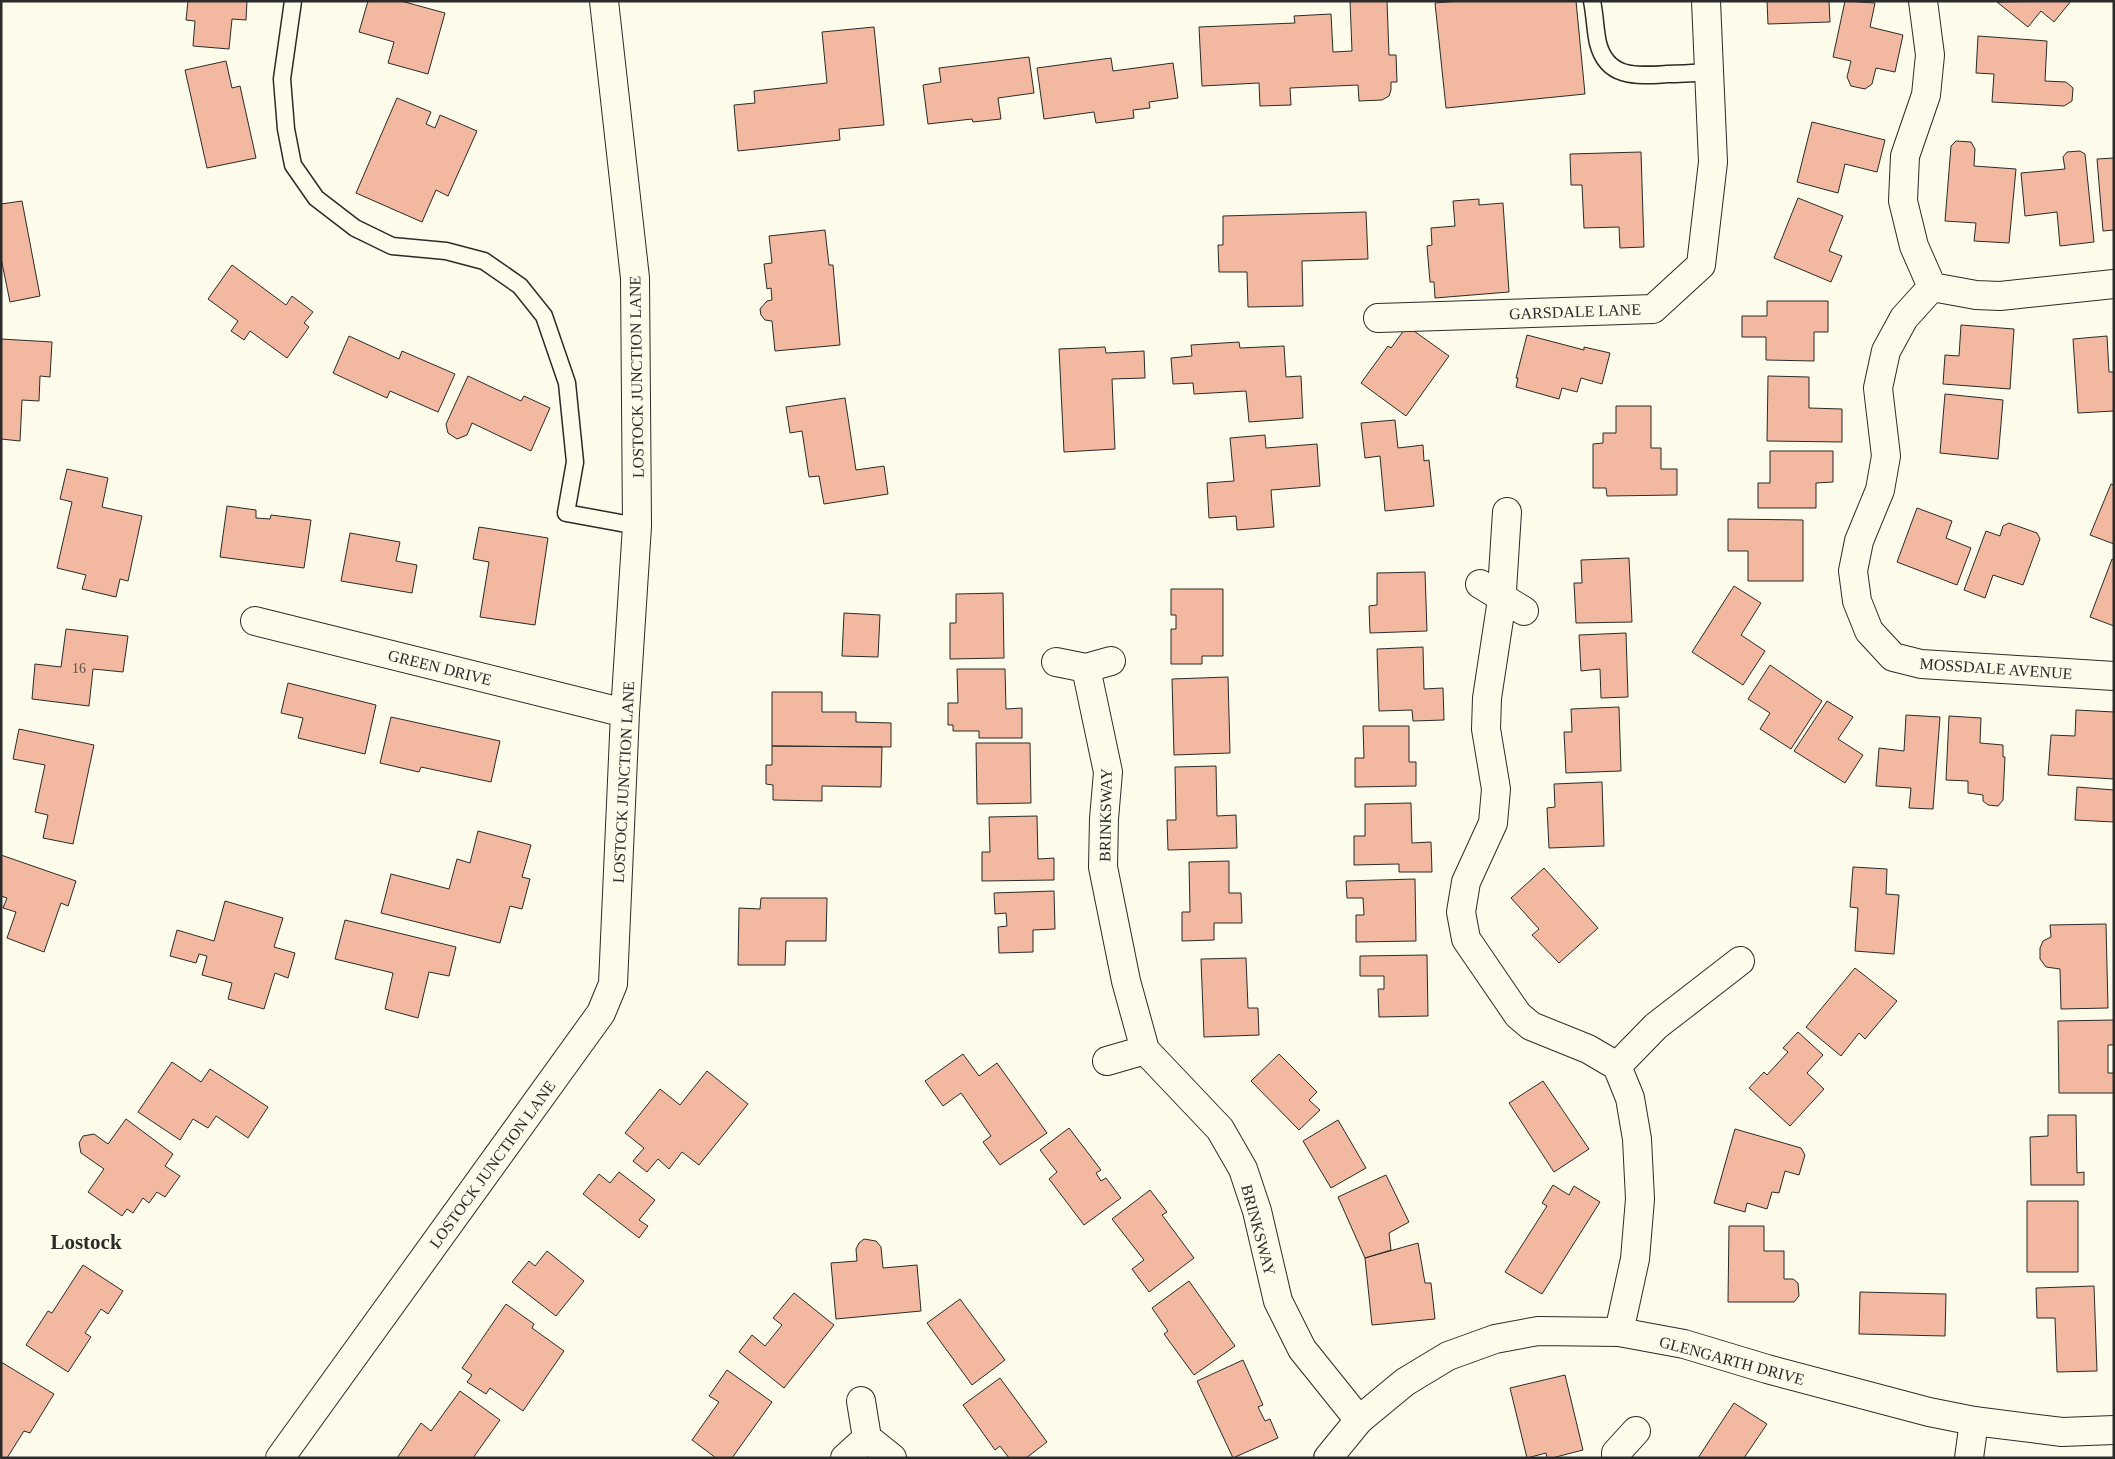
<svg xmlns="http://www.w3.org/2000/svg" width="2115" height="1459" font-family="'Times New Roman',serif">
<rect width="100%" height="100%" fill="#fdfbea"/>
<path fill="#f2b8a0" stroke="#2b2b2b" d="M188 1H247L246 20 232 19 229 49 193 46 195 21 186 20Z
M368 1H401L445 13 428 74 388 63 394 42 359 32Z
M1350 1H1387L1389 55H1396L1397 82H1391V90L1389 96 1382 100 1359 101 1358 85 1290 88 1291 105 1260 106 1259 83 1202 86 1199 27 1295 23 1294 16 1331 14 1333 52 1352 51Z
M1459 1H1576L1585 94 1446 108 1435 3Z
M1767 1H1829L1830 22 1768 24Z
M1845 1 1875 3 1870 27 1903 35 1895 72 1876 68 1872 84 1865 89 1851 86 1847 77 1851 61 1833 57Z
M2071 1 2054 22 2041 11 2028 27 1997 2Z
M874 27 884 125 839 129 840 140 738 151 734 105 755 103 754 91 827 83 822 32Z
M1978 36 2047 41 2045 81 2066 82 2073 88 2072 101 2064 106 1992 102 1994 74 1976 73Z
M1029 57 1034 93 998 98 1001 119 973 122 972 119 928 124 923 85 941 82 939 68Z
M1111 58 1113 71 1173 63 1178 98 1149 102 1150 108 1133 110 1134 118 1096 123 1094 112 1044 119 1037 68Z
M226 61 232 88 240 86 256 158 207 168 185 70Z
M397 98 431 112 426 124 435 128 440 115 477 131 448 196 436 190 422 222 356 193Z
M1812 122 1885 140 1877 172 1845 164 1838 193 1797 182Z
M1956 141 1971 142 1975 149 1974 166 2016 169 2009 243 1974 241 1976 223 1945 221 1951 146Z
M2080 151 2085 154 2094 242 2060 246 2057 212 2025 216 2021 173 2065 169 2063 157 2067 152Z
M1641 152 1644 247 1620 248 1619 227 1584 228 1582 185H1571L1570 154Z
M2114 158V230L2103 231 2097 159Z
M1798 198 1843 216 1829 251 1842 256 1831 282 1774 258Z
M1479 199V205L1503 203 1509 292 1435 298 1434 282H1430L1427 246 1432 245 1431 228 1455 226 1453 201Z
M22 201 40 296 10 302 1 258V204Z
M1366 212 1368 259 1302 261 1303 306 1248 307 1247 272H1219L1218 245H1223V216Z
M825 230 829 265H833L840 345 775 351 772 321 765 320 761 315 760 309 767 301 772 300 771 288 767 289 764 264 772 263 769 236Z
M232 265 286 305 292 296 313 312 304 323 309 327 287 358 250 331 244 340 231 331 238 321 208 299Z
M1767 301H1828V332H1814V361L1766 360V337H1742V316H1767Z
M1961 325 2014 329 2010 389 1943 384 1945 355 1959 356Z
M1407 326 1449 356 1406 416 1361 383 1388 346 1391 348Z
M1527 335 1584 350V347L1610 353 1602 384 1581 378 1577 392 1562 388 1559 399 1516 387 1518 378H1516Z
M349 336 399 359 402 351 455 374 438 412 390 391 387 398 333 373Z
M2107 336 2109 372H2114V411L2078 413 2073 339Z
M1 339 52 342 50 377 40 376 39 401 22 400 20 441 1 439Z
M1239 342 1240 348 1284 346 1286 377 1301 376 1303 418 1249 422 1246 391 1194 394 1193 383 1173 384 1171 358 1192 356 1191 345Z
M1105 347 1106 353 1144 351 1145 378 1112 379 1115 449 1064 452 1059 349Z
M468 376 521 401 524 396 550 408 531 451 472 423 467 435 457 439 448 433 446 424Z
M1768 376 1809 377V408L1842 409V442L1767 441Z
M1945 394 2003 400 1998 459 1940 453Z
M845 398 856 470 884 466 888 494 824 504 819 476 809 477 802 431 790 433 786 407Z
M1616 406H1651V448H1661V469H1677V495L1607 496 1606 488H1593V444L1603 443V433H1616Z
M1395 420 1398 448 1423 445 1424 461 1429 460 1434 506 1385 511 1380 456 1365 458 1361 423Z
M1265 435 1266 448 1317 444 1320 486 1271 490 1274 527 1237 530 1236 516 1209 518 1207 483 1234 481 1230 438Z
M1770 451H1833V482L1816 483V508H1758V483H1770Z
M67 469 108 478 102 507 142 516 128 581 120 579 116 597 82 589 86 575 57 568 72 502 60 499Z
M2111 484 2114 485V544L2090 535Z
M227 506 256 510V518L270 519 271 515 311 520 304 568 220 557Z
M1917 508 1952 521 1946 538 1971 548 1957 585 1897 562Z
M1728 519 1803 520V581H1748V551H1728Z
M2009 523 2037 533 2040 539 2023 585 1993 575 1985 598 1964 590 1986 531 2000 536 2003 526Z
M479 527 548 538 535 625 480 617 489 562 473 559Z
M350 533 400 542 396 561 417 565 412 593 341 581Z
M1629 558 1632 622 1576 623 1574 583H1582L1581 560Z
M2112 559 2114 560V626L2090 617Z
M1425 572 1427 631 1370 633 1369 606 1377 605V573Z
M1734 586 1761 603 1741 635 1765 651 1743 685 1692 652Z
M1171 589H1223V656H1202V664H1171V629H1176V615H1171Z
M1003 593 1004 658 950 659V623H956V594Z
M844 613 880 615 878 657 842 656Z
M66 629 128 636 123 672 93 669 89 706 32 699 35 664 61 667Z
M1626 633 1628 697 1601 698 1600 669 1581 671 1579 635Z
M1423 647 1424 689 1443 688 1444 720 1413 721 1412 710 1379 711 1377 649Z
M1770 665 1822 701 1791 749 1760 729 1770 713 1748 699Z
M957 669H1005L1006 709 1022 708V738H979V731H953V725H948V703H958Z
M1228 677 1230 753 1174 755 1172 679Z
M288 683 376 705 365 754 298 738 303 718 281 713Z
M772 692H822V712H856V722L891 723V747L772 746Z
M1827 701 1853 717 1838 739 1863 755 1845 783 1794 751Z
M1619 707 1621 771 1566 773 1564 732H1572L1571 709Z
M2076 710 2114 712V779L2048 775 2051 735 2075 736Z
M1906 715 1940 717 1933 809 1909 808 1911 788 1876 786 1879 748 1904 751Z
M1949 716 1981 718 1980 743 2003 745V757H2005L2003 800 1998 806 1988 805 1983 801V795L1968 793V781L1946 780Z
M391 717 500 741 491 782 421 767 419 772 380 763Z
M1363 726H1409V762H1416V786L1355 787V758H1364Z
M19 729 94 745 73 844 43 838 48 815 35 812 45 765 13 759Z
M976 743H1030L1031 803 977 804Z
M772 746 882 747 881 787 822 786V801L773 800V785L766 784V765H772Z
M1216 766 1217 816 1236 815 1237 848 1168 850 1167 820H1176L1175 767Z
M1602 782 1604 846 1549 848 1547 808 1555 807 1554 784Z
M2077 787 2114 790V822L2075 820Z
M1411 803 1412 843 1431 842 1432 872H1399V864L1354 865V836H1365V804Z
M1037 816 1038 859 1054 858V880L982 881V852H990L989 817Z
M478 831 531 845 522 877 530 879 522 909 510 906 500 943 381 913 391 874 449 889 457 859 470 863Z
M1 855 76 881 68 906 61 903 44 952 7 938 16 912 3 908 7 898 1 896Z
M1229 861V893H1241L1242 923H1214V940L1182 941V912H1190L1189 862Z
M1853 867 1887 869 1886 894 1899 895 1894 954 1855 951 1858 908 1850 907Z
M1544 868 1598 928 1559 963 1532 935 1539 929 1511 898Z
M1415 879 1416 941 1356 942V915H1364L1363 898H1347L1346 881Z
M1054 891 1055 929 1033 930V952L999 953 998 927 1007 926 1006 913 995 914 994 893Z
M761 898H827L826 941H786L785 965H738L739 908 760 909Z
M225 901 283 918 274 947 295 953 288 978 275 973 264 1009 228 999 232 983 202 975 207 956 199 954 196 963 170 956 177 930 214 941Z
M345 920 456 947 449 976 429 972 418 1018 385 1009 393 973 335 959Z
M2106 924 2108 1008 2061 1009 2060 969 2046 967 2040 959V948L2043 941 2051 937 2050 925Z
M1427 955 1428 1016 1379 1017 1378 989H1384V976H1360V956Z
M1246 958 1248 1008H1258L1259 1035 1204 1037 1201 959Z
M1855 968 1897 1001 1865 1039 1859 1033 1841 1056 1806 1027Z
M2114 1020V1045H2108V1073H2114V1093H2059L2058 1021Z
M1798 1032 1823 1055 1807 1073 1824 1089 1790 1126 1749 1088 1764 1072 1767 1075 1788 1052 1783 1048Z
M963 1054 979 1076 997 1063 1047 1133 1000 1165 983 1142 991 1136 961 1093 943 1106 925 1081Z
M1279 1054 1317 1092 1309 1100 1320 1110 1299 1130 1251 1081Z
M172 1062 201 1082 210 1069 268 1107 248 1138 216 1116 208 1128 193 1119 180 1140 138 1112Z
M707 1071 748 1104 699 1165 682 1152 669 1169 658 1159 647 1172 633 1161 644 1148 625 1133 660 1089 680 1105Z
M1543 1081 1589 1149 1554 1172 1509 1103Z
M2048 1115H2076L2077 1173 2084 1172V1185H2031L2030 1137 2048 1136Z
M126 1119 173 1154 165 1166 180 1176 165 1197 157 1192 149 1203 143 1198 133 1213 127 1209 122 1216 88 1192 104 1169 81 1153 79 1143 83 1136 94 1134 108 1144Z
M1338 1120 1366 1168 1331 1188 1303 1141Z
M1069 1128 1101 1170 1096 1173 1101 1181 1106 1178 1121 1198 1084 1225 1049 1179 1057 1172 1040 1150Z
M1735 1129 1801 1148 1805 1155 1799 1175 1785 1171 1779 1193 1772 1192 1767 1209 1747 1203 1745 1212 1714 1203Z
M619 1172 655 1200 639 1220 648 1226 639 1238 583 1194 599 1174 610 1183Z
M1386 1175 1409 1222 1389 1233 1391 1250 1365 1258 1338 1197Z
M1553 1185 1569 1195 1574 1186 1600 1202 1542 1294 1505 1272 1547 1206 1542 1203Z
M1150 1190 1167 1212 1162 1215 1194 1258 1149 1292 1132 1269 1144 1260 1112 1219Z
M2027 1201H2078V1272H2027Z
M1729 1226H1764V1251H1784V1279H1793L1798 1283 1799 1296 1794 1302H1728Z
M864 1239 876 1241 881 1247 883 1268 917 1265 921 1311 836 1319 831 1263 857 1261 856 1249 859 1243Z
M1418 1243 1425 1283H1431L1435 1319 1372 1325 1365 1258Z
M547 1251 584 1281 556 1316 512 1282 529 1261 535 1266Z
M83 1265 123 1291 108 1314 101 1309 85 1333 91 1337 68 1372 26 1345 48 1311 52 1313Z
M1189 1281 1235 1346 1194 1375 1164 1334 1168 1331 1152 1308Z
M2094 1286 2097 1371 2057 1372 2055 1318H2037L2036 1288Z
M1860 1292 1946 1294 1945 1336 1859 1334Z
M794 1293 834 1325 784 1388 739 1352 752 1335 765 1346 782 1325 773 1318Z
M960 1299 1005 1360 972 1385 927 1323Z
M506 1304 534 1324 532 1328 564 1351 523 1411 490 1388 486 1394 467 1382 472 1375 462 1368Z
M1243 1360 1263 1405 1258 1407 1265 1421 1270 1419 1278 1438 1233 1458 1197 1381Z
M1 1362 54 1394 30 1433 24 1431 7 1458H1Z
M727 1370 772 1402 732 1458H716L692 1440 719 1402 709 1396Z
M1565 1375 1583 1450 1552 1458H1547L1546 1453 1527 1458 1510 1388Z
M1000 1378 1047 1442 1026 1458H1009L1000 1446 995 1450 963 1405Z
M460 1391 500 1420 473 1458H397L421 1423 431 1431Z
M1734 1403 1767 1424 1744 1458H1698Z"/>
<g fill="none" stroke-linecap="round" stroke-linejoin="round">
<defs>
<path id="lane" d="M293 1 282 79 286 129 293 165 316 198 355 228 392 246 446 251 484 261 520 286 544 316 567 383 575 462 566 513 637 526
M1592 1C1595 15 1595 30 1598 43 1607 79 1637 76 1667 74 1681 74 1695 73 1709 72"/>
<path id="street" d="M1923 1 1930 55 1926 95 1905 156 1903 201 1914 246 1932 287 1904 318 1886 351 1878 388 1886 456 1880 490 1859 541 1853 571 1857 601 1869 631 1893 657 1921 664 2114 676
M1932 287 1976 295 2000 296 2114 284
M1378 318 1653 309 1701 265 1713 162 1706 1
M1507 512 1501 606 1487 698 1486 729 1496 789 1493 823 1466 882 1461 912 1466 939 1518 1015 1531 1026 1588 1049 1617 1066 1630 1098 1637 1139 1640 1199 1635 1259 1619 1332
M1480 584 1524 611
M255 621 625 713
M1056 662 1086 668 1111 661
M1086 668 1108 772 1104 819 1103 867 1126 981 1145 1050 1220 1129 1243 1169 1257 1211 1278 1301 1302 1349 1359 1420
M1107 1061 1145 1050
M1617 1066 1656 1026 1740 961
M861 1401 867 1438 892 1458
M280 1458 601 1013 613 984 625 713 637 526 635 278 604 1
M845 1458 867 1438
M1616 1458V1453L1636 1431
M1969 1458 1974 1421"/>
<path id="secondary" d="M1328 1458 1359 1420 1405 1382 1448 1356 1495 1339 1538 1331 1619 1332 1684 1344 1767 1369 1929 1412 1974 1421 2062 1432 2114 1430"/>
</defs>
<use href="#lane" stroke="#2b2b2b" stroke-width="19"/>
<use href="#street" stroke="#2b2b2b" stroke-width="30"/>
<use href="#secondary" stroke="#2b2b2b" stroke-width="30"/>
<use href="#lane" stroke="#fdfbea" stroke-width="16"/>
<use href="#street" stroke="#fdfbea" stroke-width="28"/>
<use href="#secondary" stroke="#fdfbea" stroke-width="28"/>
</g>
<g text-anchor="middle" stroke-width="4" stroke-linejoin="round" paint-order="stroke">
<g font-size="14" fill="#5d4e48">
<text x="79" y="673">16</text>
</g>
<g font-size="16" fill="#2b2b2b" stroke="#fdfbea">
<text transform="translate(1575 311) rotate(-2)" y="6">GARSDALE LANE</text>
<text transform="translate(636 377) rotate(-91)" y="6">LOSTOCK JUNCTION LANE</text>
<text transform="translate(440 667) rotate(14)" y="6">GREEN DRIVE</text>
<text transform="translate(1996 668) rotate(4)" y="6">MOSSDALE AVENUE</text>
<text transform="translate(623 782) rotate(-87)" y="6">LOSTOCK JUNCTION LANE</text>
<text transform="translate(1105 815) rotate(-89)" y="6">BRINKSWAY</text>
<text transform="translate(492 1164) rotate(-54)" y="6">LOSTOCK JUNCTION LANE</text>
<text transform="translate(1259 1230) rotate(75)" y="6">BRINKSWAY</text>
<text transform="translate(1732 1360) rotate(15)" y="6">GLENGARTH DRIVE</text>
</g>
<g font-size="21" font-weight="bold" fill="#2b2b2b" stroke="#fdfbea">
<text x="86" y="1249">Lostock</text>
</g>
</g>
<rect width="2115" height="1459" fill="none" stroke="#2b2b2b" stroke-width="5"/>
</svg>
